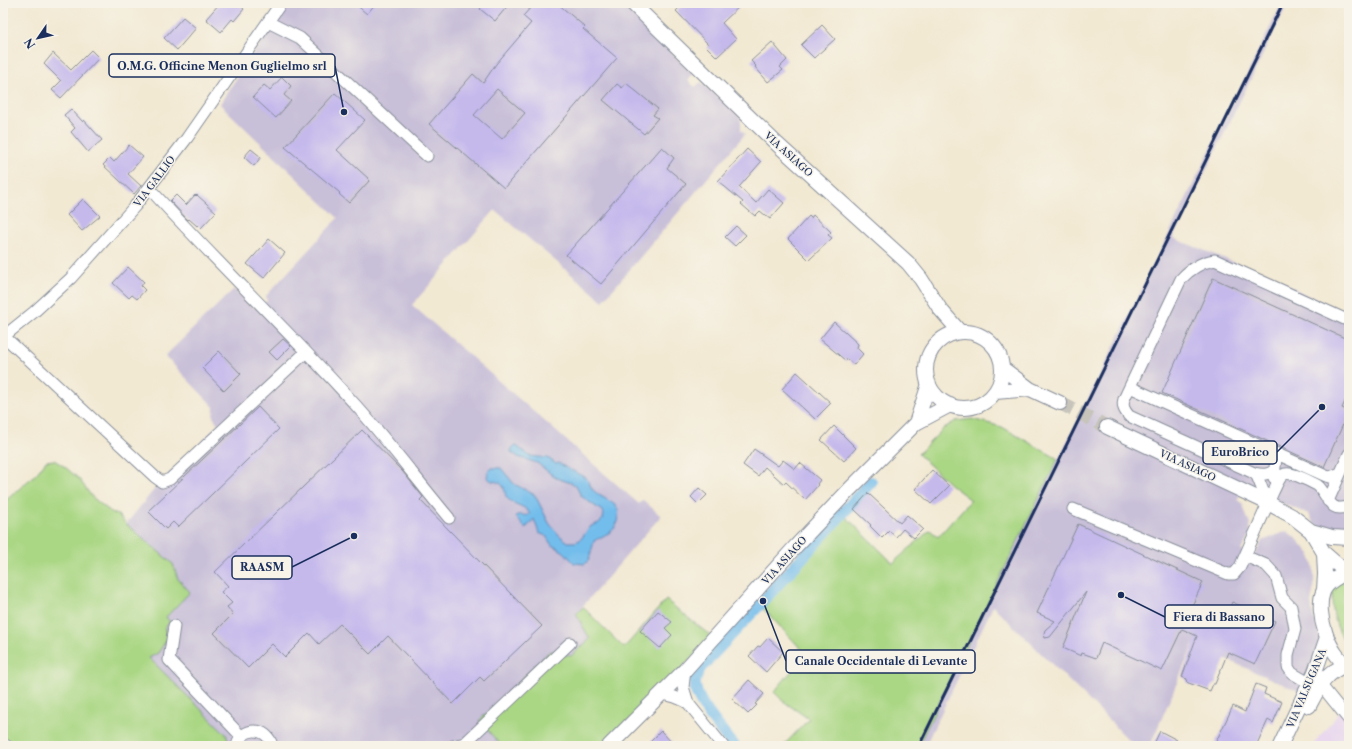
<svg xmlns="http://www.w3.org/2000/svg" width="1352" height="749" font-family="'Libre Caslon Text',serif">
<rect width="100%" height="100%" fill="#f7f3e8"/>
<filter id="ink" filterUnits="userSpaceOnUse"><feTurbulence type="fractalNoise" baseFrequency=".025" numOctaves="2"/><feDisplacementMap in="SourceGraphic" scale="8" xChannelSelector="R" yChannelSelector="G"/><feConvolveMatrix kernelMatrix="1 2 1 2 8 2 1 2 1" color-interpolation-filters="sRGB"/></filter>
<filter id="wash" filterUnits="userSpaceOnUse"><feTurbulence type="fractalNoise" baseFrequency=".012" numOctaves="4" result="noise"/><feDisplacementMap in="SourceGraphic" scale="16" xChannelSelector="R" yChannelSelector="G"/><feGaussianBlur stdDeviation="0.9" result="paint"/><feColorMatrix in="noise" values="0 0 0 0 0 0 0 0 0 0 0 0 0 0 0 0 0 1.4 0 .05"/><feComposite in="paint" operator="in"/></filter>
<g filter="url(#wash)">
<rect width="100%" height="100%" fill="#f2e9d3"/>
<path fill="#e6d2f0" d="M1344 707 1349 712V746H1312Z"/>
<path fill="#c8bfd8" d="M289 3H621L693 74 688 81 695 87 701 82 739 116 741 121V130L745 134 603 301 495 210 412 305 639 504 643 500 661 516 576 614 591 639 571 656 479 721 502 746H230L226 734 149 658 163 628 166 617 190 592 178 579 173 564 126 524 162 480 193 452 218 424 213 417 214 407 165 356 234 289 254 308 267 301 266 296 338 218 220 104 227 92Z
M1282 3H1288L1173 238 1281 281 1308 296 1349 314V532H1329L1314 524 1309 514 1244 488 1237 500 1242 503 1250 525V535L1241 550 1255 556 1262 541 1287 531 1298 540 1310 554 1314 570V587L1311 602 1313 617 1323 645 1301 692 1193 645 1150 746H1135L993 606 925 746H918Z"/>
<path fill="#aad784" stroke="#628371" d="M972 419 1002 427 1058 459 918 746H783L809 719 783 701 774 692 806 654 756 601 838 509 893 563 930 530 938 537 971 500 951 485 918 454 944 428 956 421Z
M54 460 65 467 79 479 92 497 112 513 118 515 126 524 173 564 178 579 190 592 166 617 170 622 164 628 170 635 158 653 149 658 226 734 230 746H6L3 744V503L37 473 46 461Z
M1349 579V647C1338 637 1326 600 1336 586 1338 583 1345 581 1349 579Z
M666 600 712 637 645 706 602 746H502L479 721 550 651 571 656 590 639 576 614 583 607 624 648Z"/>
<path fill="#73bdec" stroke="#4776a5" d="M515 445 530 456 548 458 556 464 558 463 586 478C589 482 590 487 594 491 600 497 608 499 615 505 618 508 619 511 618 516 616 534 608 532 594 541L589 560 585 564 574 563 564 552 551 544 546 536 539 533 534 519 527 527H524L516 517 517 515C522 514 525 517 530 514 525 505 516 506 509 500 503 496 507 489 501 484 496 480 491 483 487 477L488 472 492 468H501L514 484 535 495 549 523 559 535 568 542H575L580 540 591 526 599 523 603 519 604 514 602 511 581 496 576 486 571 483 556 478 537 463 518 457 511 452 512 448Z"/>
<g fill="none" stroke-linecap="round" stroke-linejoin="round">
<path stroke="#73bdec" stroke-width="12" d="M734 746C723 732 697 703 695 686 694 680 697 674 700 668L763 601 871 482"/>
</g>
<g id="blocks">
<path fill="#c5b9ec" fill-rule="evenodd" d="M220 3H237L244 9 234 21 232 19 221 32 206 19Z
M354 3H376L367 14Z
M485 3H510L495 21 480 9Z
M535 3H557L585 27 583 29 617 58 504 188 429 124 473 74 483 83 496 64 531 23 523 16ZM497 89 525 113 502 139 474 115Z
M684 3H743L722 23 736 39 717 57 707 47 709 45 676 11Z
M183 17 196 28 177 50 164 38Z
M822 25 835 39 814 58 801 45Z
M772 42 787 60 780 67 783 70 768 82 755 67 756 66 751 61Z
M91 50 99 58 61 98 52 90 61 81 44 64 53 53 71 70Z
M282 77 291 86 284 95 291 101 276 118 253 97 264 85 270 90Z
M626 83 658 109 653 115 658 118 644 134 603 100 617 84 622 88Z
M335 93 365 120 337 150 370 180 349 203 339 194 340 193 285 147Z
M71 109 83 122 84 120 102 140 88 152 71 132 75 128 64 115Z
M129 145 143 157 128 174 141 186 134 194 103 165 110 158 114 162Z
M662 147 674 158 667 168 686 184 601 284 566 255Z
M251 149 261 157 254 166 244 157Z
M747 149 761 162 739 187 756 203 768 189 784 203 770 219 760 211 755 216 741 204 743 202 718 181Z
M176 195 186 205 195 195 196 196 197 195 216 212 201 228 198 225 197 226 189 219 188 220 170 201Z
M83 199 100 216 82 231 67 215Z
M813 215 831 232 828 235 832 238 809 260 788 239 809 216 811 218Z
M736 226 746 235 735 246 725 237Z
M269 239 285 253 264 278 247 264Z
M128 267 144 282 141 286 145 290 137 299 132 295 129 298 113 283Z
M1213 278 1349 340V393L1342 408 1349 411 1324 467 1162 393Z
M834 322 858 344 857 348 863 354 854 365 847 359 846 361 820 339Z
M283 339 291 346 277 360 269 352Z
M219 351 241 374 224 391 202 368Z
M797 372 831 403 815 419 782 389Z
M258 407 279 429 178 527 173 522 166 529 148 511Z
M834 426 856 448 844 461 821 440Z
M362 430 403 472 423 497 420 500 542 626 484 681 480 677 453 704 388 636 370 654 340 624 319 644 309 633 285 657 272 644 248 668 214 633 233 614 227 607 232 603 221 592 228 586 215 572Z
M754 449 778 466 783 460 795 469 800 463 820 480 817 484 818 485 805 500 786 482 784 484 765 467 758 476 743 465Z
M932 470 949 486 931 504 915 489Z
M699 488 707 495 698 504 691 497Z
M868 493 900 523 907 515 923 529 914 538 903 529 896 537 889 531 882 538 870 526 871 525 854 509Z
M1078 524 1203 582 1191 608 1223 623 1232 602 1275 621 1255 664 1228 652 1215 684H1213L1210 691 1186 682 1187 679 1182 677 1197 636 1182 629 1162 671 1102 643 1096 658 1082 653 1081 656 1063 648 1086 592 1050 637 1045 638 1044 633 1045 630 1055 621 1037 613Z
M658 611 672 622 665 628 672 635 660 648 640 631Z
M768 638 783 652 766 672 749 656 758 646 760 647Z
M749 680 764 694 755 704 757 705 748 714 732 699Z
M1256 684 1266 688 1264 694 1282 702 1273 723 1268 720 1256 746H1214L1233 706 1245 712Z
M661 731 675 746H646Z
M1160 731 1177 740 1173 746H1153Z"/>
</g>
</g>
<g filter="url(#ink)">
<use href="#blocks" fill-opacity="0" stroke="#868c98" stroke-width="1"/>
<g fill="none" stroke-linecap="round" stroke-linejoin="round">
<path stroke="#c7c4bc" stroke-width="14" stroke-dasharray="14 7" stroke-linecap="butt" d="M1060 403 1107 427"/>
<defs>
<path id="minor" d="M268 22 300 38 427 156
M149 188C218 264 292 334 360 410 391 445 419 482 449 518
M3 337 34 312 71 278 135 206 187 138 281 3
M3 340 9 341 155 477 162 482 170 479 306 352
M1130 387 1275 453 1276 457 1274 478
M1275 453 1326 476 1330 477 1340 473
M1275 470C1268 475 1263 475 1254 473L1129 416C1124 410 1122 406 1124 399L1181 279C1190 269 1202 262 1215 260L1349 321
M1254 473 1257 476 1268 503
M1328 501 1349 454
M1073 509 1228 574H1234L1240 567 1273 492C1276 487 1278 479 1283 475 1290 470 1310 482 1317 485 1328 493 1328 515 1349 506
M1245 556 1266 565 1276 576 1282 598 1291 607 1295 629 1288 655V667L1292 673 1309 683
M174 626 169 660 241 736
M685 670 683 687 688 703 723 746
M1321 683 1324 689 1349 720
M661 694C672 695 679 698 688 703
M3 744 7 746
M237 746C241 726 268 726 272 746
M453 746 465 743 570 643"/>
<path id="major" d="M632 3 777 144 908 263 921 279 940 309 960 332
M926 370a38 38 0 1 1 76 0a38 38 0 1 1-76 0Z
M1002 368 1030 389 1060 403
M995 392 1030 389
M916 423 929 384
M1107 427 1268 503 1292 516 1311 531 1324 553 1347 573
M1311 531 1332 537 1349 538
M1349 573C1339 575 1326 583 1323 592 1315 612 1329 657 1349 666
M1324 590 1325 574 1324 553
M1309 706C1319 687 1325 673 1346 665
M609 746 685 670 796 546 850 489 916 423 950 405
M1280 746 1315 672 1327 637"/>
</defs>
<use href="#minor" stroke="#868c98" stroke-width="13"/>
<use href="#major" stroke="#868c98" stroke-width="16"/>
<use href="#minor" stroke="#fff" stroke-width="11"/>
<use href="#major" stroke="#fff" stroke-width="14"/>
<path stroke="#1b2f5e" stroke-width="3" d="M919 746 1283 3"/>
</g>
</g>
<g text-anchor="middle" stroke-width="3" stroke-linejoin="round" paint-order="stroke">
<g font-size="10" fill="#1b2f5e" stroke="#f7f3e8">
<text transform="translate(789 154) rotate(42)" y="4">VIA ASIAGO</text>
<text transform="translate(154 181) rotate(-53)" y="4">VIA GALLIO</text>
<text transform="translate(1188 465) rotate(25)" y="4">VIA ASIAGO</text>
<text transform="translate(784 560) rotate(-48)" y="4">VIA ASIAGO</text>
<text transform="translate(1306 688) rotate(-67)" y="4">VIA VALSUGANA</text>
</g>
</g>
<path fill="none" stroke="#1b2f5e" stroke-width="1.5" d="M344 112L335 66M1322 407L1277 452M354 536L292 567M1121 595L1165 617M763 601L786 661"/>
<g fill="#1b2f5e" stroke="#f7f3e8" stroke-width="1.5">
<circle cx="344" cy="112" r="4"/>
<circle cx="1322" cy="407" r="4"/>
<circle cx="354" cy="536" r="4"/>
<circle cx="1121" cy="595" r="4"/>
<circle cx="763" cy="601" r="4"/>
</g>
<g fill="#f7f3e8" stroke="#1b2f5e" stroke-width="1.5">
<rect x="109" y="54" width="226" height="23" rx="4"/>
<rect x="1203" y="441" width="74" height="23" rx="4"/>
<rect x="232" y="556" width="60" height="23" rx="4"/>
<rect x="1165" y="605" width="108" height="23" rx="4"/>
<rect x="786" y="650" width="189" height="23" rx="4"/>
</g>
<g font-size="11" text-anchor="middle" font-weight="bold" fill="#1b2f5e">
<text x="222" y="70">O.M.G. Officine Menon Guglielmo srl</text>
<text x="1240" y="456">EuroBrico</text>
<text x="262" y="571">RAASM</text>
<text x="1219" y="621">Fiera di Bassano</text>
<text x="881" y="665">Canale Occidentale di Levante</text>
</g>
<rect width="1352" height="749" fill="none" stroke="#f7f3e8" stroke-width="16"/>
<g transform="translate(38 38) rotate(236)" stroke="#f7f3e8" stroke-width="3" paint-order="stroke">
<path d="M0-3L7 15L0 10L-7 15Z" fill="#1b2f5e"/>
<text y="-6" font-size="11" font-weight="bold" text-anchor="middle" fill="#1b2f5e">N</text>
</g>
</svg>
